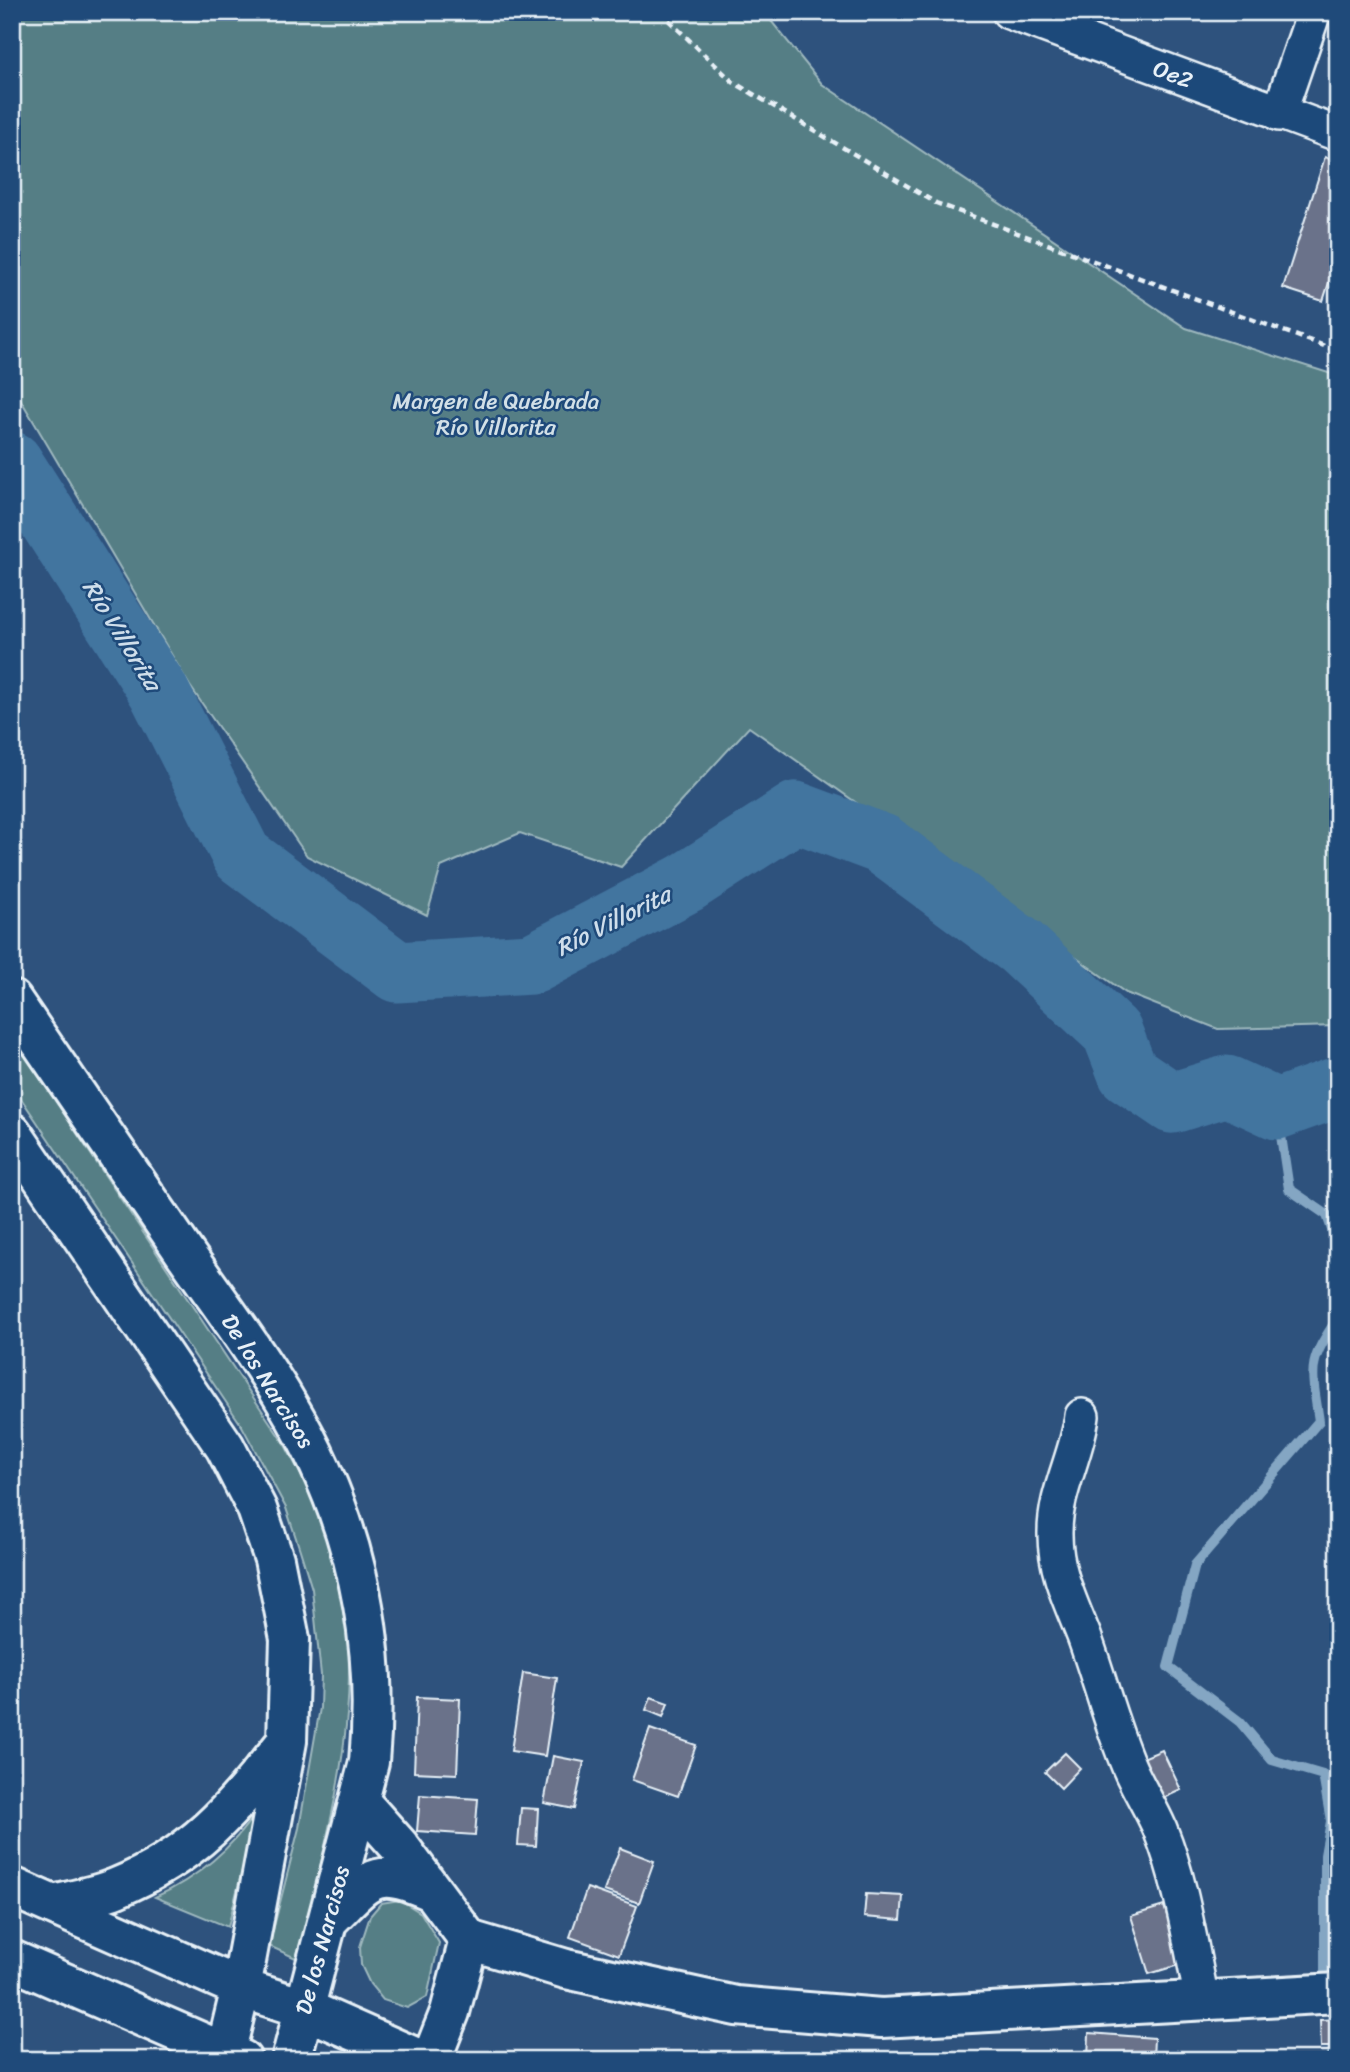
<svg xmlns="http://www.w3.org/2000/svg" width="1350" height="2072" font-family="Sriracha,sans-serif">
<rect width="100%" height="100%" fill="#2e527d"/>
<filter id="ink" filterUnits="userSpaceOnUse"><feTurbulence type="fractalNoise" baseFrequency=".0143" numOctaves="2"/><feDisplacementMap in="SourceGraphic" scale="14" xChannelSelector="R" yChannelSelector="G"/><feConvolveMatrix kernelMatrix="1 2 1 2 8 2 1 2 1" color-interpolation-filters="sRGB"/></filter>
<g filter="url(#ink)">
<path fill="#547e85" stroke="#9eb8be" stroke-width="2" d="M12 12H764L822 84 1186 328 1338 376V1026L1218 1029 1126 993 749 727 621 867 520 833 441 867 427 915 307 856 190 686 12 385Z
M12 1036 285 1445C301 1475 318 1505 327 1538 339 1580 349 1625 349 1669 349 1767 320 1864 298 1959L269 1946 299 1828 320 1708 321 1675 312 1589 300 1550 286 1508 242 1426 12 1085Z
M257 1810 228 1927 155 1897C196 1879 233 1848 257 1810Z
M400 1900 421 1913 439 1943 427 1997 407 2008 383 2000 370 1984 361 1965 360 1947 370 1916 381 1903Z"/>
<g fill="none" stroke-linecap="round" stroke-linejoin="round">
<path stroke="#84a6c3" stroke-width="10" d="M1277 1109 1289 1189 1327 1215 1338 1247
M1325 1975V1855L1331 1821 1323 1775 1272 1760 1240 1722 1168 1667 1195 1565 1319 1421C1311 1367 1307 1364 1338 1318
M1332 2054 1334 2060"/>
<path stroke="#42749f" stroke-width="61" d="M12 462 158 690 242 856 397 972 532 964 686 883 796 812 882 844 1021 947 1112 1032 1128 1073 1172 1103 1227 1086 1277 1109 1338 1087"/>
</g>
<path fill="#6a728a" stroke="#e8f1f8" stroke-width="2" d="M1325 157 1338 161V255L1323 301 1283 288Z
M523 1673 557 1678 545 1756 511 1751Z
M417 1697 460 1699 457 1774 414 1772Z
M651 1697 668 1703 663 1717 646 1710Z
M650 1729 696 1745 678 1796 632 1780Z
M1162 1750 1181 1790 1157 1801 1138 1760Z
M1065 1753 1080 1768 1061 1788 1045 1772Z
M553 1756 584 1762 574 1809 544 1803Z
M420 1795 478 1799 475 1835 417 1831Z
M521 1808 538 1809 536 1846 518 1845Z
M620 1848 654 1861 639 1903 604 1891Z
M587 1888 637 1906 619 1955 570 1937Z
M866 1894 903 1896 901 1920 864 1917Z
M1164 1906 1182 1964 1149 1974 1131 1916Z
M1338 2019V2047H1321L1320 2020Z
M1089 2033 1154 2038 1153 2060H1088Z
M794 2052 860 2056 988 2055 987 2060H793Z"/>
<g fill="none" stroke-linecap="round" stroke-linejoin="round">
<defs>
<path id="minor" d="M1009 12 1338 134
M1279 114 1314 12
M1082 1416C1077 1456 1054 1493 1055 1535 1055 1571 1071 1603 1084 1636 1100 1680 1111 1725 1129 1767 1138 1788 1151 1808 1160 1829 1182 1883 1190 1943 1202 2000"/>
<path id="secondary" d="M469 1940 566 1969 736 2006 881 2018 1338 1993"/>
<path id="primary" d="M12 1000C68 1083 125 1166 182 1249 217 1300 255 1349 286 1402 352 1512 381 1634 369 1762L291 2060
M12 1133 225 1447 257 1509 274 1559 290 1639 287 1741 241 1988 225 2054
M359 1801 400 1847 469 1940 450 2012 431 2060
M12 1887 241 1988 303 2008 421 2060
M53 1905C73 1900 96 1896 116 1888 194 1856 232 1810 283 1746
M329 1919C370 1879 373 1865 431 1891
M12 1960 242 2060"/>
</defs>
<use href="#minor" stroke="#e8f1f8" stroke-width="38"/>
<use href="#secondary" stroke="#e8f1f8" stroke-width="44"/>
<use href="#primary" stroke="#e8f1f8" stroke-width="44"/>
<path stroke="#e8f1f8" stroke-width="4.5" stroke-dasharray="7 5" stroke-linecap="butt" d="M660 12 733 82 936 203 1338 351
M12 954 20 965"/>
<use href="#minor" stroke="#1f4a7a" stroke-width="33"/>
<use href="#secondary" stroke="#1f4a7a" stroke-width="38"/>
<use href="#primary" stroke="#1f4a7a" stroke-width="38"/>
</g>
</g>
<g text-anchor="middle" stroke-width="5" stroke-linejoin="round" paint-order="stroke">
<g font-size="23" fill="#e8f1f8" stroke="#1f4a7a">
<text transform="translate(1173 74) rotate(21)" y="8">Oe2</text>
<text transform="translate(268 1381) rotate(58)" y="8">De los Narcisos</text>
<text transform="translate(322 1940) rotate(-75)" y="8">De los Narcisos</text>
</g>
<g font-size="23" fill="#d2e0e7" stroke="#1f4a7a">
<text x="496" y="409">Margen de Quebrada<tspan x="496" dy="26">Río Villorita</tspan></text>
</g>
<g font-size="24" font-style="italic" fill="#cfdeeb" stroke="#1f4a7a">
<text transform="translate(122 635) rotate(58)" y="8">Río Villorita</text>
<text transform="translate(613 921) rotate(-27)" y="8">Río Villorita</text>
</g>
</g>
<rect width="1350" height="2072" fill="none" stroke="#1f4a7a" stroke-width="42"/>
<rect x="21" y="21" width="1308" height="2030" fill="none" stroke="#e8f1f8" stroke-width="2.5" filter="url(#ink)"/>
</svg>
